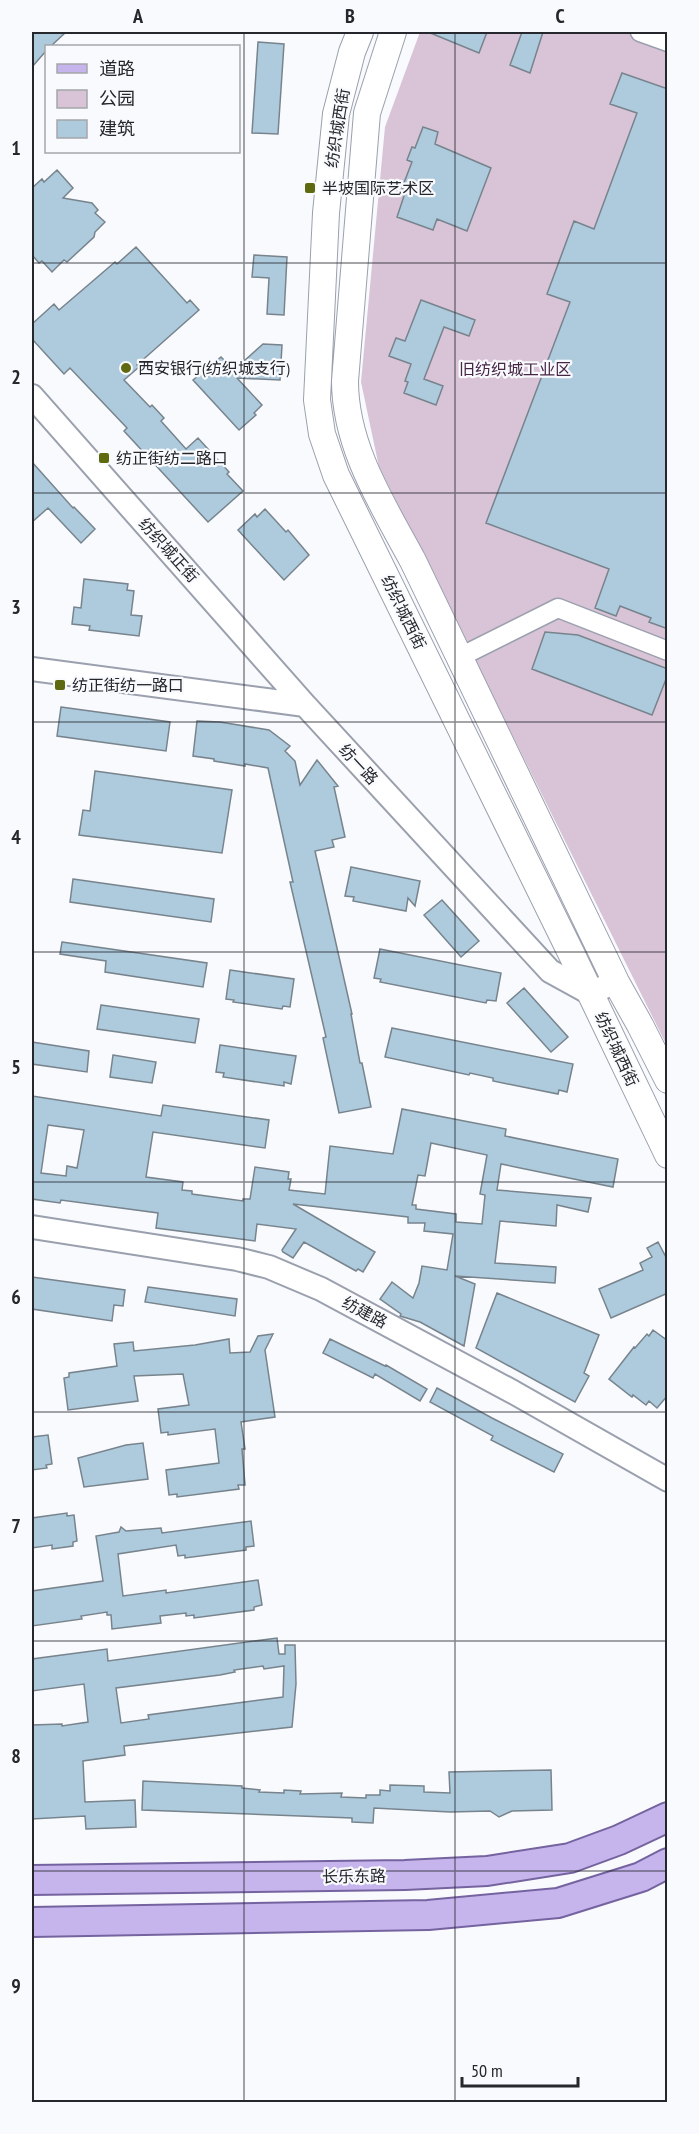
<svg xmlns="http://www.w3.org/2000/svg" width="699" height="2134" font-family="'PT Sans Narrow','Noto Sans SC',sans-serif">
<rect width="100%" height="100%" fill="#f9fafd"/>
<path fill="#d8c3d7" d="M420 32H667V1046L379 467 361 382 385 127Z"/>
<path fill="#aecadd" stroke="#77848d" stroke-width="1.5" fill-rule="evenodd" d="M32 32H66L51 46H46V51L32 67Z
M428 32H487L479 53Z
M522 32H543L530 73 510 65Z
M258 42 284 44 278 134 252 133Z
M622 73 668 89V629L649 622 651 618 620 606 616 616 595 608 609 569 486 523 570 302 547 294 574 221 594 229 637 113 610 104Z
M423 127 438 132 435 144 491 168 467 231 437 219 433 230 397 217 406 190 402 188 412 162 407 160 412 147 415 148Z
M57 170 73 188 63 198 92 203 98 210 95 213 105 222 95 232 94 237 67 262 64 260 52 272 42 261 39 263 32 255V188L42 179 44 182Z
M136 247 187 303 190 300 199 310 137 365 139 367 124 380 150 407 152 405 164 418 161 421 186 449 198 438 229 472 227 474 243 491 208 522 124 431 127 428 70 368 64 374 32 339V324L54 304 59 310 115 262 117 264Z
M254 255 287 257 284 315 267 314 269 278 252 277Z
M421 300 475 320 469 336 444 327 424 379 443 386 436 405 404 393 408 382 405 381 411 364 389 356 396 338 405 341Z
M263 344 282 345 280 380 237 378 262 405 254 413 256 415 239 430 193 380 221 357 234 370Z
M32 462 73 508 74 507 95 529 81 543 48 508 32 522Z
M265 509 286 532 288 530 309 555 284 580 238 530 255 514 257 517Z
M84 579 128 584 127 590 134 591 131 615 142 616 139 636 89 630 90 626 72 624 74 607 81 608Z
M545 632 578 635 668 669V674L652 715 532 669Z
M61 707 170 722 166 751 57 736Z
M197 721 220 722 269 730 290 746 285 751 295 761 300 785 317 760 338 786 334 787 345 837 332 840 334 847 315 851 352 1014H351L360 1063H362L371 1107 339 1113 323 1038 326 1037 290 882H293L268 768 245 764V766L214 761V759L193 756Z
M95 771 232 790 222 853 79 835 83 810 90 811Z
M351 867 420 881 415 906 408 898 406 911 353 901 354 897 345 896Z
M73 879 214 899 211 922 70 902Z
M442 900 479 941 461 957 424 915Z
M62 942 207 963 203 987 105 972 106 961 60 954Z
M380 949 501 973 496 1001 487 1000 486 1003 380 982 381 979 374 978Z
M230 970 294 979 290 1007 283 1006 282 1009 233 1002 234 1000 226 999Z
M524 988 568 1037 551 1052 507 1003Z
M101 1005 199 1019 195 1043 97 1029Z
M392 1028 573 1064 567 1092 559 1090 558 1094 493 1081V1078L470 1073 469 1075 385 1057Z
M32 1042 89 1051 87 1072 32 1064Z
M220 1045 296 1056 291 1084 284 1082V1086L223 1077 224 1073 216 1072Z
M113 1055 156 1062 152 1083 110 1077Z
M32 1096 161 1116 163 1105 269 1120 265 1148 153 1132 146 1177 183 1182 182 1190 192 1191V1194L243 1201V1199H250L255 1167 289 1172 288 1179H291L289 1190 325 1194 330 1146 393 1154 402 1109 506 1129 505 1136 618 1159 613 1187 501 1164 497 1190 591 1198 588 1212 557 1205 556 1226 500 1221 495 1263 556 1267 555 1283 455 1276 475 1284 464 1346 420 1322 400 1316 401 1314 380 1299 392 1282 413 1298 419 1283 422 1266 447 1270 453 1234 424 1231 425 1223H408V1217L293 1204 375 1252 363 1272 358 1269 356 1271 304 1242 293 1258 283 1252 282 1250 296 1229 257 1224 255 1241 156 1228 158 1213 61 1200 60 1203 32 1199ZM48 1125 84 1130 77 1168 67 1166 66 1176 41 1173ZM431 1143 487 1155 480 1194 485 1195 482 1224 456 1222V1214L416 1209V1205H412L418 1175 425 1176Z
M658 1242 668 1261V1293L611 1318 599 1289 643 1270 640 1263 652 1257 647 1248Z
M32 1277 125 1290 123 1306 114 1305 112 1321 32 1309Z
M148 1287 237 1299 235 1316 145 1302Z
M497 1293 599 1335 584 1373 589 1376 575 1402 476 1348Z
M653 1330 668 1341V1395L657 1408 649 1401 646 1405 633 1395 632 1397 609 1379 634 1347 635 1348 647 1334 649 1336Z
M273 1334 265 1350 275 1417 241 1422 245 1449H242L245 1485H238L239 1489 177 1497V1494L169 1495 166 1470 219 1463 215 1429 168 1435V1432L161 1433 158 1409 189 1405 183 1374 134 1376 138 1401 68 1410 64 1378 69 1377V1373L117 1366 114 1344 133 1342 134 1351 195 1345 229 1339 230 1353 250 1352 258 1336Z
M330 1339 385 1366 386 1365 427 1389 420 1401 375 1374 373 1378 323 1353Z
M437 1388 492 1418 563 1454 554 1472 491 1440 493 1436 430 1402Z
M48 1435 52 1464 46 1465 47 1468 32 1470V1437Z
M143 1443 148 1479 84 1487 78 1458 126 1445Z
M67 1513V1516L74 1515 77 1541 73 1542V1546L52 1549V1545L32 1548V1518Z
M251 1521 254 1546 246 1547V1550L185 1558V1555L178 1556 176 1545 118 1554 123 1596 166 1590V1593L258 1580 262 1605 254 1607V1610L194 1618V1615L186 1616V1613L160 1616 161 1623 112 1629 111 1615H107V1612L81 1616 82 1619 32 1626V1591L103 1581 96 1536 119 1532 121 1527 126 1531 161 1528 162 1533Z
M277 1638 279 1654H285V1645H295L296 1684 292 1727 124 1746 125 1755 83 1761 85 1802 135 1800 136 1827 86 1829 85 1816 32 1819V1725L62 1724V1726L88 1722 84 1684 32 1691V1659L107 1649 108 1661ZM263 1666 264 1669 284 1666 283 1697 148 1715 149 1719 121 1723 116 1688 220 1675 235 1672 234 1670Z
M551 1770 552 1810 512 1811 499 1817 490 1811 450 1812 374 1808 373 1823 352 1822V1818L142 1810 143 1781 242 1786V1788L260 1790 259 1792 284 1793V1790L301 1791 300 1794 342 1793 341 1797 366 1798V1795H380V1790L390 1791V1785L424 1786V1792L450 1793 449 1772Z"/>
<g fill="none" stroke-linecap="round" stroke-linejoin="round">
<defs>
<path id="minor" d="M640 32 668 42
M460 657 558 608 668 651"/>
<path id="tertiary" d="M32 396 305 705
M32 669 305 705 550 971 590 993 616 982
M32 1227 237 1259 269 1267 321 1289 513 1392 668 1480"/>
<path id="secondary" d="M360 32 352 52 336 114 326 213 317 400 322 434 336 475 572 955 668 1155
M393 32 367 113 345 381C345 447 383 505 413 561L616 982 640 1025 668 1080"/>
<path id="primary" d="M32 1880 405 1875 487 1871 570 1858 619 1840 668 1817
M32 1922 428 1915 558 1903 641 1877 668 1863"/>
</defs>
<use href="#minor" stroke="#9aa0ad" stroke-width="21"/>
<use href="#tertiary" stroke="#9aa0ad" stroke-width="26"/>
<use href="#secondary" stroke="#9aa0ad" stroke-width="28"/>
<use href="#primary" stroke="#7563a0" stroke-width="32"/>
<use href="#minor" stroke="#fff" stroke-width="18"/>
<use href="#tertiary" stroke="#fff" stroke-width="22"/>
<use href="#secondary" stroke="#fff" stroke-width="26"/>
<use href="#primary" stroke="#c6b5ec" stroke-width="28"/>
</g>
<path fill="none" stroke="#25272c" stroke-width="1.5" stroke-opacity="0.55" d="M244 32V2102M455 32V2102M32 263H668M32 493H668M32 722H668M32 952H668M32 1182H668M32 1412H668M32 1641H668M32 1871H668"/>
<g fill="#5f6a10" stroke="#f9fafd" stroke-width="2">
<rect x="304" y="182" width="12" height="12" rx="3"/>
<circle cx="126" cy="368" r="6"/>
<rect x="98" y="452" width="12" height="12" rx="3"/>
<rect x="54" y="679" width="12" height="12" rx="3"/>
</g>
<g text-anchor="middle" stroke-width="4.5" stroke-linejoin="round" paint-order="stroke">
<g font-size="16" fill="#25272c" stroke="#f9fafd">
<text transform="translate(337 128) rotate(-81)" y="6">纺织城西街</text>
<text transform="translate(169 550) rotate(48)" y="6">纺织城正街</text>
<text transform="translate(404 612) rotate(64)" y="6">纺织城西街</text>
<text transform="translate(359 764) rotate(47)" y="6">纺一路</text>
<text transform="translate(617 1049) rotate(65)" y="6">纺织城西街</text>
<text transform="translate(365 1312) rotate(28)" y="6">纺建路</text>
<text transform="translate(354 1876) rotate(-1)" y="6">长乐东路</text>
</g>
<g font-size="16" fill="#25272c" stroke="#f9fafd" text-anchor="start">
<text x="322" y="194">半坡国际艺术区</text>
<text x="138" y="374">西安银行(纺织城支行)</text>
<text x="116" y="464">纺正街纺二路口</text>
<text x="72" y="691">纺正街纺一路口</text>
</g>
<g font-size="16" fill="#462545" stroke="#f9fafd">
<text x="515" y="375">旧纺织城工业区</text>
</g>
</g>
<rect width="699" height="2134" fill="none" stroke="#f9fafd" stroke-width="66"/>
<rect x="45" y="45" width="195" height="108" fill="#f9fafd" stroke="#a4a6a9" stroke-width="1.5"/>
<rect x="57" y="64" width="30" height="9" fill="#c6b5ec" stroke="#a4a6a9" stroke-width="1.5"/>
<text x="99" y="75" font-size="18" fill="#25272c">道路</text>
<rect x="57" y="90" width="30" height="18" fill="#d8c3d7" stroke="#a4a6a9" stroke-width="1.5"/>
<text x="99" y="105" font-size="18" fill="#25272c">公园</text>
<rect x="57" y="120" width="30" height="18" fill="#aecadd" stroke="#a4a6a9" stroke-width="1.5"/>
<text x="99" y="135" font-size="18" fill="#25272c">建筑</text>
<path d="M462 2077v9h116v-9" fill="none" stroke="#25272c" stroke-width="3"/>
<text x="471" y="2077" font-size="18" fill="#25272c" stroke="#f9fafd" stroke-width="4.5" paint-order="stroke">50 m</text>
<rect x="33" y="33" width="633" height="2068" fill="none" stroke="#25272c" stroke-width="2"/>
<g font-size="20" text-anchor="middle" font-weight="bold" fill="#25272c">
<text x="138" y="23">A</text>
<text x="350" y="23">B</text>
<text x="560" y="23">C</text>
<text x="16" y="155">1</text>
<text x="16" y="384">2</text>
<text x="16" y="614">3</text>
<text x="16" y="844">4</text>
<text x="16" y="1074">5</text>
<text x="16" y="1304">6</text>
<text x="16" y="1533">7</text>
<text x="16" y="1763">8</text>
<text x="16" y="1993">9</text>
</g>
</svg>
